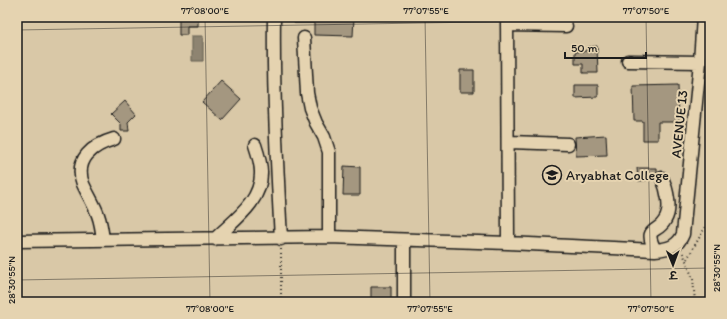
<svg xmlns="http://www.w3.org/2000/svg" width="727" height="319" font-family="Itim,'Playpen Sans Deva',sans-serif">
<rect width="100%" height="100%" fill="#d9c8a7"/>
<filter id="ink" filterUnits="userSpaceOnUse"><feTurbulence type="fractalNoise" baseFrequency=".025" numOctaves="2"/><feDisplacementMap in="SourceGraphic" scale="8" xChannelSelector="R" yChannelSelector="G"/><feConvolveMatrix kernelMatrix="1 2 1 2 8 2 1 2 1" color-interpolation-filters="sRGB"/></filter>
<g filter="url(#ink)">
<path fill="#8e8471" stroke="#605a4f" d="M192 36H203V61H192Z"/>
<path fill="#a49780" stroke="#1c1c1c" d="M179 17H198V26H187V35H179Z
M294 17H354L353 36 314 35V23H294Z
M597 46 598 73H583V64H575V52L586 51 587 47Z
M460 70H474V92H460Z
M221 81 241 99 222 120 202 102Z
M575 85H598V97L575 98Z
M678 85 679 122H658V140H643V121H634L633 86Z
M125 101 136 114 128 122 129 131H121V124L111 114Z
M17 128H21V140H17Z
M606 135 607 155 576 156 575 137Z
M344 166 360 167V195H343Z
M637 168H657V180L638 181Z
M371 287H391V302H371Z"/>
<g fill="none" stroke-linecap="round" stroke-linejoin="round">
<defs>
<path id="minor" d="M274 17C273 91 277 165 281 239
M507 17 508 243
M507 25 566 26
M304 38 307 93 310 108 316 123 324 137 329 152V237
M628 61 700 62
M509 142 568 144
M215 239C234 220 262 202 261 172 261 163 258 154 255 145
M103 240C102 231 101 223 98 215 94 204 88 195 83 184 74 159 93 145 114 139
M404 240V302
M17 241 329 237 508 243 655 250C667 249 678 247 683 234L700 62 703 17
M655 250C643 226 658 234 665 220 672 209 667 189 662 178"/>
</defs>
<use href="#minor" stroke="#1c1c1c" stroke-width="15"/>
<path stroke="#1c1c1c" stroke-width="2" stroke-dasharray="1 3" stroke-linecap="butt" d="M281 249V302
M683 253 693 279 695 302
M687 259 710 219"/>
<use href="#minor" stroke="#e5d3b0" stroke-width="12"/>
</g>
</g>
<path fill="none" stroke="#1c1c1c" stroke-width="1" stroke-opacity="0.45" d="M205 17 210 302M425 17 430 302M646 17 651 302M17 30 710 18M17 280 710 268"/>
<defs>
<symbol id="university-ring" viewBox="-11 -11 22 22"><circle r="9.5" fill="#e5d3b0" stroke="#1c1c1c" stroke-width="1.5"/><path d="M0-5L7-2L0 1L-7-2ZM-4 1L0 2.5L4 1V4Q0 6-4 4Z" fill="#1c1c1c"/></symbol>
</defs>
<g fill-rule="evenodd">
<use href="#university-ring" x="541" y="164" width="22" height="22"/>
</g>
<g text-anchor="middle" stroke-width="4" stroke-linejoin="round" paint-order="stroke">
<g font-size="14" fill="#1c1c1c" stroke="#e5d3b0">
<text transform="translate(679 124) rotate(-84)" y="5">AVENUE 13</text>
</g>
<g font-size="14" fill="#1c1c1c" stroke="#e5d3b0" text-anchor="start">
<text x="566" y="180">Aryabhat College</text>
</g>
</g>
<rect width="727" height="319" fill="none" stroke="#e5d3b0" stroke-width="44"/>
<g transform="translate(673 265) rotate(179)" stroke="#e5d3b0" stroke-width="3" paint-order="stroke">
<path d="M0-3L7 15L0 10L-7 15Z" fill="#1c1c1c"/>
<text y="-6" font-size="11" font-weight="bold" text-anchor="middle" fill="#1c1c1c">उ</text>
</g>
<path d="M565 52v6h81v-6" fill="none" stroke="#1c1c1c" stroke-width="2"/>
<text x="571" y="52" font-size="12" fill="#1c1c1c" stroke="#e5d3b0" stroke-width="3" paint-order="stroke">50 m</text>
<rect x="22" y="22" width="683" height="275" fill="none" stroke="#1c1c1c" stroke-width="1.5"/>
<g font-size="10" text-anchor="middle" fill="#1c1c1c">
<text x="205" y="14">77°08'00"E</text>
<text x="426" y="14">77°07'55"E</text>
<text x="646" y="14">77°07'50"E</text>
<text transform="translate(716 268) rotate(-90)" y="4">28°30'55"N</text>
<text transform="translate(11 280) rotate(-90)" y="4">28°30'55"N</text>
<text x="210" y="312">77°08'00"E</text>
<text x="430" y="312">77°07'55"E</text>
<text x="651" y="312">77°07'50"E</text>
</g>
</svg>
